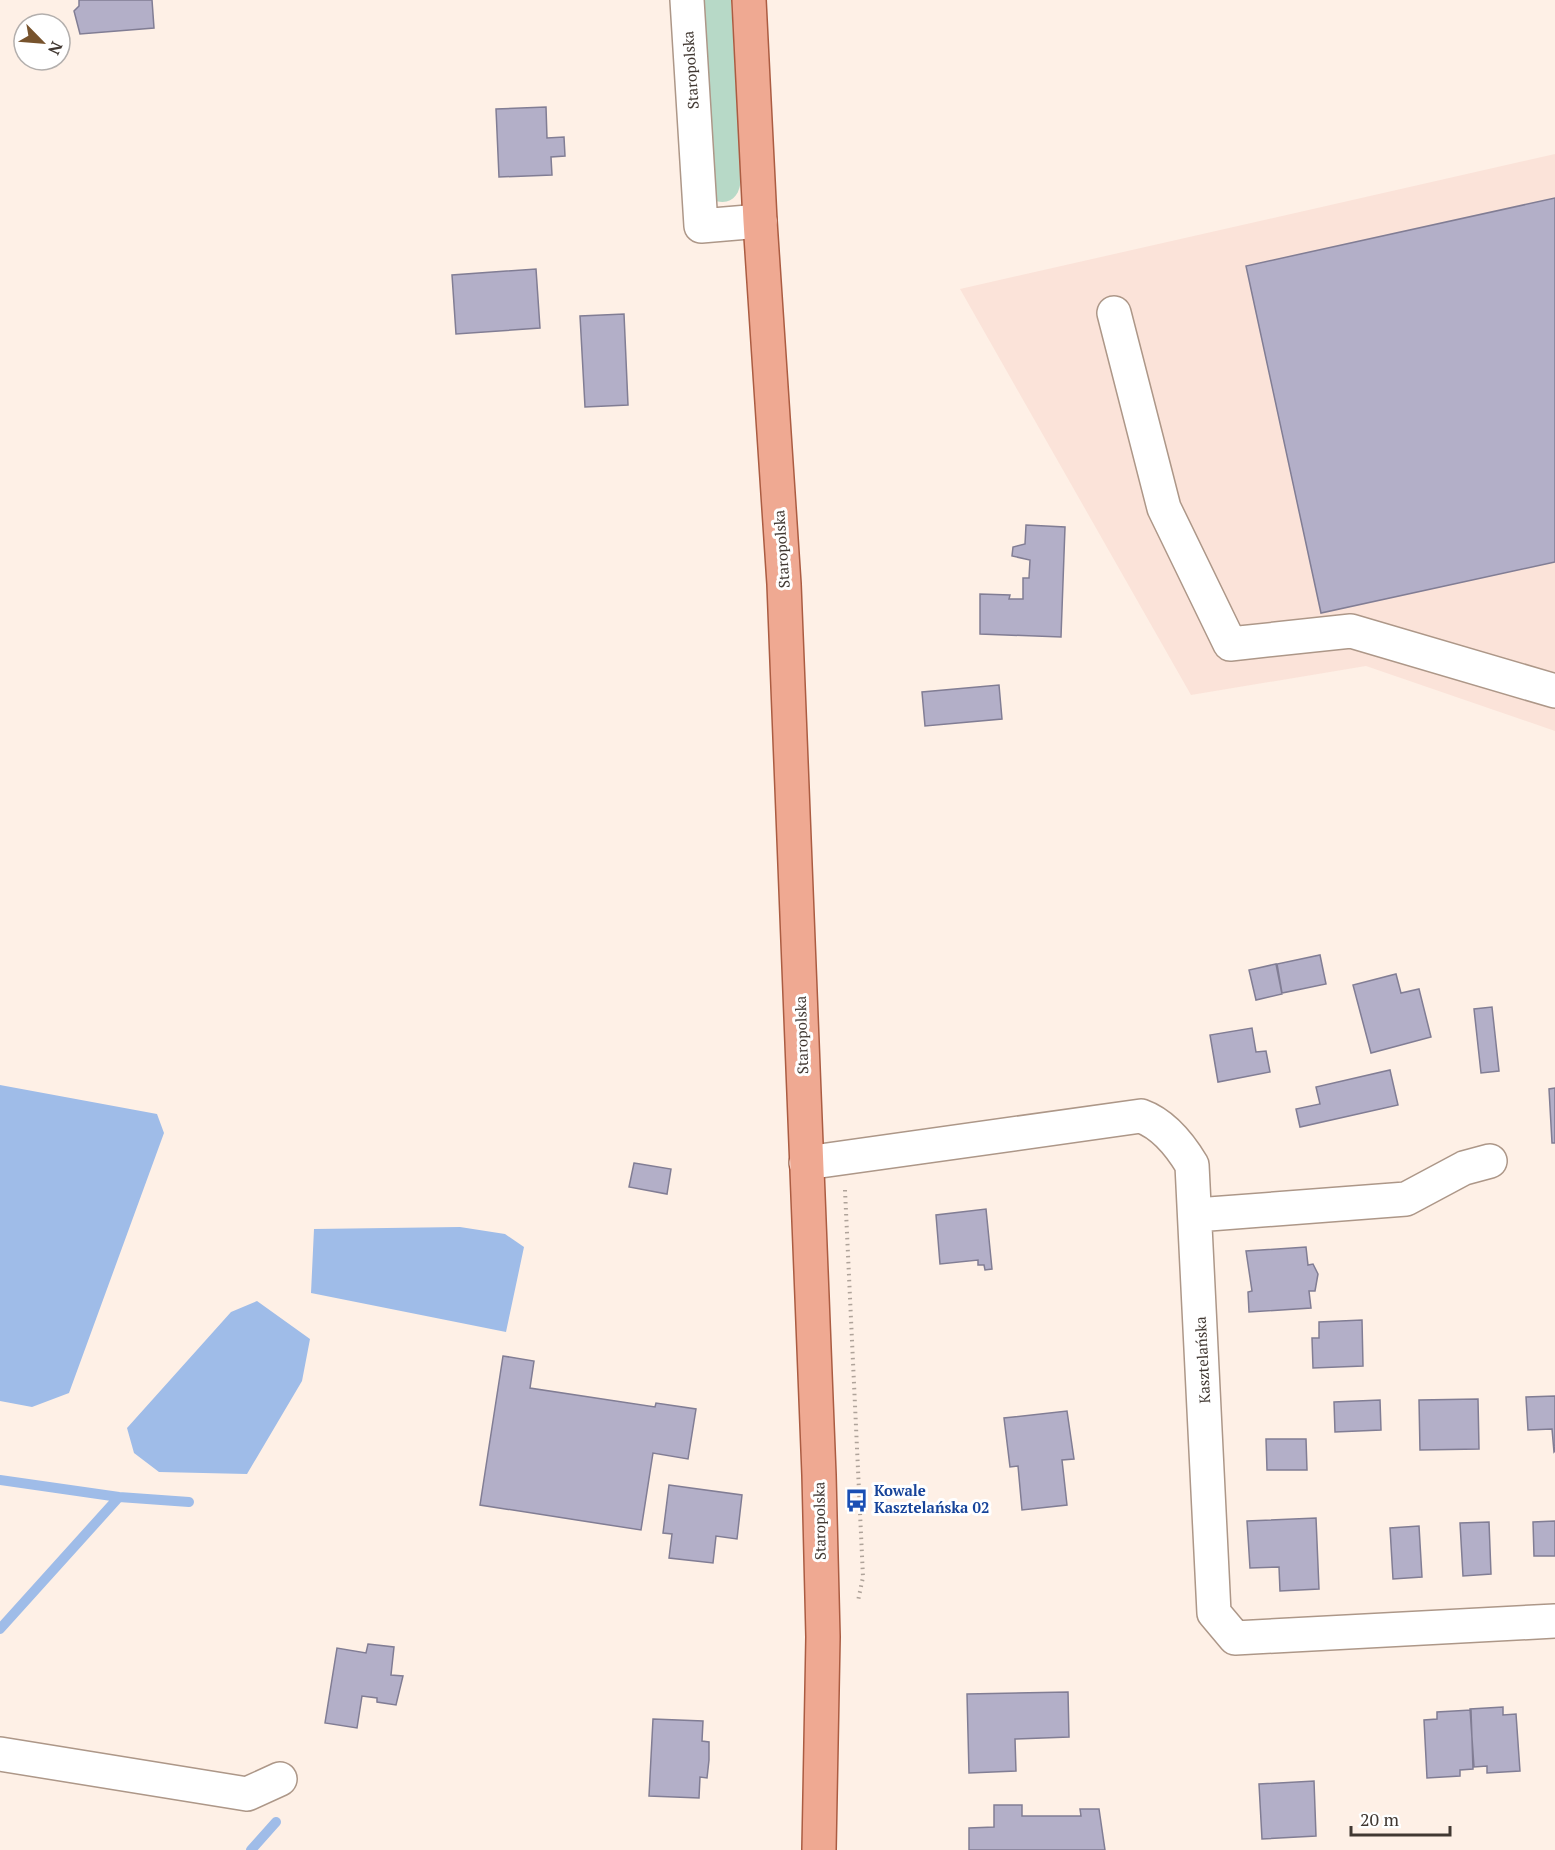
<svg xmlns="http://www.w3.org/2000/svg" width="1555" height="1850" font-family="'PT Serif',serif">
<rect width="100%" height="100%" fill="#fef0e6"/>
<path fill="#fbe3d9" d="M1555 154V731L1366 666 1191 695 960 289Z"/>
<path fill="#b7d9c7" d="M698 0H731L741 178C740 198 729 207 710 199Z"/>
<path fill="#9fbce8" d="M0 1085 157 1114 164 1133 69 1393 32 1407 0 1401Z
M460 1227 505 1234 524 1247 506 1332 311 1293 314 1229Z
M257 1301 310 1339 302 1381 247 1474 159 1472 134 1453 127 1428 231 1312Z"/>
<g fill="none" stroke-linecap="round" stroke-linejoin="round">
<path stroke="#9fbce8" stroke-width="10" d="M0 1480 119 1497 189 1502
M0 1629 119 1497
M251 1850 276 1822"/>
</g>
<path fill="#b3afc8" stroke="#817d94" stroke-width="1.5" d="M79 0H152L154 28 80 34 74 11 79 6Z
M546 107 547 138 564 137 565 156 551 157 552 175 499 177 496 109Z
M1555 198V562L1321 613 1246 266Z
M536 269 540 328 456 334 452 275Z
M624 314 628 405 585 407 580 316Z
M1026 525 1065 527 1061 637 980 634V594L1010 595 1009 599H1023V578H1029L1030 560 1012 556 1013 547 1025 544Z
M999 685 1002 719 925 726 922 692Z
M1320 955 1326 984 1282 993 1277 964Z
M1276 964 1282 994 1256 1000 1249 970Z
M1396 974 1401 993 1419 989 1431 1037 1371 1053 1353 985Z
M1492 1007 1499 1071 1481 1073 1474 1009Z
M1252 1028 1256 1052 1266 1051 1270 1072 1218 1082 1210 1035Z
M1390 1070 1398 1105 1300 1127 1296 1109 1320 1104 1316 1087Z
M1555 1088V1143H1552L1549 1089Z
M634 1163 671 1169 667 1194 629 1187Z
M986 1209 992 1269 985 1270 984 1265H978V1260L940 1264 936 1215Z
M1306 1247 1308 1265 1313 1264 1318 1274 1315 1291H1309L1311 1308 1249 1312 1248 1292 1252 1291 1246 1251Z
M1362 1320 1363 1366 1313 1368 1312 1338H1319V1322Z
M503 1356 534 1361 530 1388 655 1407 656 1403 696 1409 688 1459 653 1453 641 1530 480 1505Z
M1555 1396V1451L1554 1452 1552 1429 1528 1430 1526 1397Z
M1478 1399 1479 1449 1420 1450 1419 1400Z
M1380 1400 1381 1430 1335 1432 1334 1402Z
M1067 1411 1074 1459 1062 1460 1067 1505 1022 1510 1018 1466 1010 1467 1004 1418Z
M1266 1439H1306L1307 1470H1267Z
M669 1485 742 1495 737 1539 716 1536 713 1563 669 1558 672 1534 663 1533Z
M1316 1518 1319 1589 1280 1591 1279 1567 1250 1568 1247 1521Z
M1555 1521V1556H1534L1533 1522Z
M1489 1522 1491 1574 1463 1576 1460 1523Z
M1419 1526 1422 1577 1393 1579 1390 1528Z
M368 1644 394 1647 391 1675 403 1676 396 1705 377 1702V1698L362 1696 357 1728 325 1723 337 1648 366 1653Z
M1068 1692 1069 1737 1015 1739 1016 1771 969 1773 967 1694Z
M1503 1707V1715L1516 1714 1520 1771 1487 1773V1766L1474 1767 1470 1709Z
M1471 1710 1473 1769 1460 1770V1776L1427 1778 1424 1720 1437 1719V1712Z
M653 1719 703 1721 702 1741 709 1742V1760L707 1778 700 1777 699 1798 649 1796Z
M1314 1781 1316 1836 1262 1839 1259 1784Z
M994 1805H1022V1816H1081L1080 1809H1099L1105 1850H969V1828L994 1827Z"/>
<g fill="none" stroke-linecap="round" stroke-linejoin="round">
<defs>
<path id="minor" d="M687 0 701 226 760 221
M1114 313 1164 508 1230 644 1351 631 1555 691
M806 1163 1141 1116C1163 1124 1180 1145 1192 1165L1214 1613 1235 1638 1555 1621
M1196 1215 1406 1199 1464 1168 1490 1161
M0 1754 247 1794 280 1779"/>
<path id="major" d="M749 0 760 221 784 584 819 1475 823 1637 819 1850"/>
</defs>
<use href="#minor" stroke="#ad9788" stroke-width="36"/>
<use href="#major" stroke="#ab5c42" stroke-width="36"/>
<path stroke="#afa39a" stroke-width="4" stroke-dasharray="1.5 4.5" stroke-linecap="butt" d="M845 1190 863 1577 858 1601"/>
<use href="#minor" stroke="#fff" stroke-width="33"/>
<use href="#major" stroke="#efa992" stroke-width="33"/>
</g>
<defs>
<symbol id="bus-bare" viewBox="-9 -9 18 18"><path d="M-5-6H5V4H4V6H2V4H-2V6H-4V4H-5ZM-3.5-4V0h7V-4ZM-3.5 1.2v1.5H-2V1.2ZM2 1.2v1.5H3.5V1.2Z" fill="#1a4fb4" stroke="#fff" stroke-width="2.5" paint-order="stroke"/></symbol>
</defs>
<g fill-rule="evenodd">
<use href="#bus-bare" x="840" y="1484" width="33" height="33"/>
</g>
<g text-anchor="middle" stroke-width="6" stroke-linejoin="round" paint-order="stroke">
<g font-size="15" fill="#413832" stroke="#fff">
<text transform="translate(691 70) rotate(-94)" y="5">Staropolska</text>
<text transform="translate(782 549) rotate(-94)" y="5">Staropolska</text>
<text transform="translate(802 1035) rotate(-92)" y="5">Staropolska</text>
<text transform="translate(1203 1360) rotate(-93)" y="5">Kasztelańska</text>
<text transform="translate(820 1521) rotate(-91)" y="5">Staropolska</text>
</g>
<g font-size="15" font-weight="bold" fill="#164399" stroke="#fff" text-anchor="start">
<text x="874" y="1496">Kowale<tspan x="874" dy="17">Kasztelańska 02</tspan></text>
</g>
</g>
<g transform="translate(42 42) rotate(115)"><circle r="28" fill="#ffffff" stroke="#b3afad" stroke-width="1.5"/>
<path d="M0-4.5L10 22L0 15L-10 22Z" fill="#77532d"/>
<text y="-9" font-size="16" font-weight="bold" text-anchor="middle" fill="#413832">N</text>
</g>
<path d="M1351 1826v9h99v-9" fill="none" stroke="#413832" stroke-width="3"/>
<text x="1360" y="1826" font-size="18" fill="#413832" stroke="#ffffff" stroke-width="4.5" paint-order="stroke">20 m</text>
</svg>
